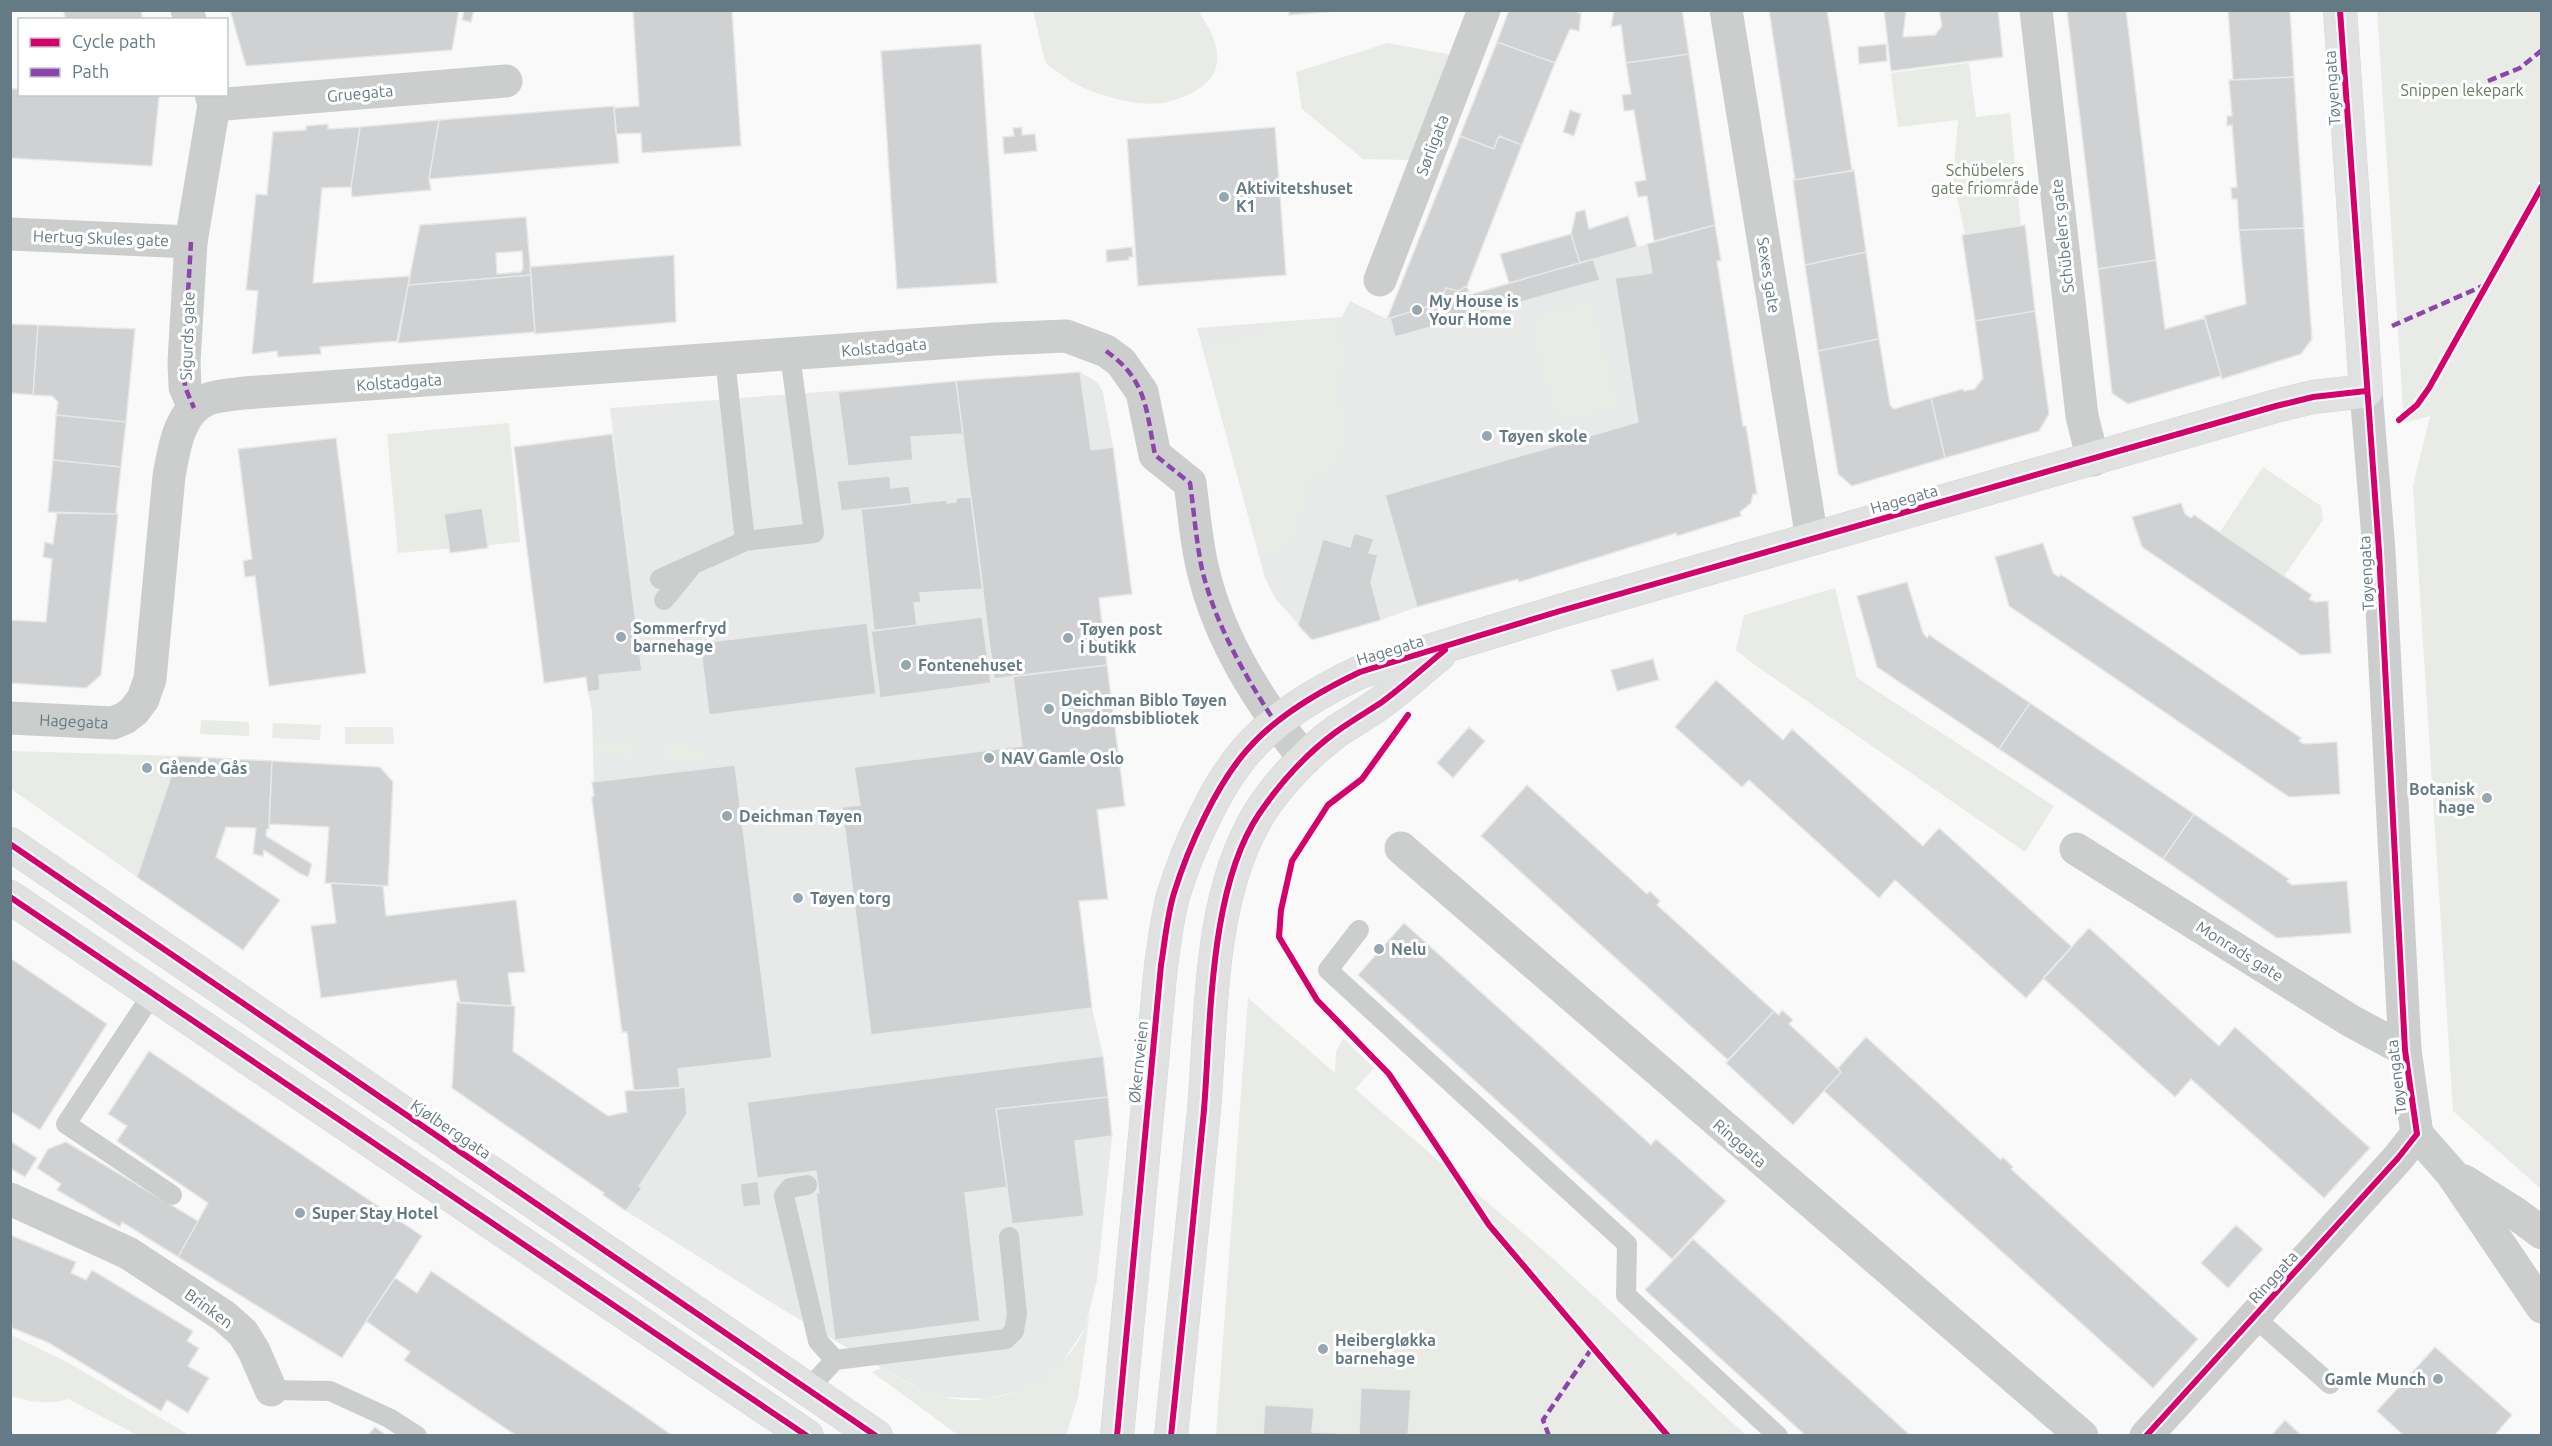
<svg xmlns="http://www.w3.org/2000/svg" width="2552" height="1446" font-family="Ubuntu,sans-serif">
<rect width="100%" height="100%" fill="#f9f9f9"/>
<path fill="#e8eaea" d="M1715 225 1721 261 1717 262 1743 426H1746L1757 494H1753L1751 503 1740 512 1741 516 1578 562V564L1519 582 1517 579 1417 607 1381 620 1312 640 1275 598 1265 578 1197 328 1342 317 1350 301 1387 319 1467 286 1470 294Z
M1080 372 1097 382 1103 392 1113 447 1132 594 1099 599 1125 806 1098 810 1108 899 1079 902 1092 1008 1103 1056 1112 1136 1097 1280 1085 1328 1062 1363 1040 1381 1019 1391 988 1399 946 1397 926 1392 881 1368 777 1306 626 1211 641 1188 639 1186 634 1091 627 1033 622 1032 592 796H594L592 711 588 692 600 690 599 675 642 671 610 408Z"/>
<path fill="#e8ebe6" d="M1033 11H1198C1230 55 1224 87 1167 102 1139 109 1084 93 1062 75 1058 72 1050 68 1047 64 1043 58 1036 20 1033 11Z
M2377 11H2541V1189L2453 1111 2413 486 2430 416 2404 423Z
M1388 43 1452 55 1410 160 1363 159 1302 109 1296 72Z
M1969 63 1976 117 2010 113 2021 225 1965 234 1953 179 1958 120 1898 127 1891 73Z
M1591 301 1620 407 1557 424 1528 318Z
M1338 318 1346 362 1336 393C1354 430 1349 445 1324 476L1313 473 1296 535 1289 549 1260 555 1203 347 1266 329 1265 324Z
M509 423 520 542 398 553 387 434Z
M2263 467 2321 506 2323 520 2284 576 2220 532Z
M1835 588 1857 678 2054 806 2025 852 1755 665 1736 650 1744 615Z
M201 720 249 722V736L200 734Z
M273 723 321 725 320 740 272 738Z
M345 727H393L394 744H345Z
M594 740 639 744 638 760 593 756Z
M664 744 711 747 710 763 663 759Z
M11 751 178 756 137 877 11 789Z
M1248 998 1335 1073 1336 1052 1343 1038 1374 1068 1355 1089 1550 1256 1746 1435 1216 1436Z
M1092 1296 1078 1398 1066 1435H958L872 1372 881 1368C901 1379 921 1392 944 1397 998 1410 1063 1381 1085 1328 1089 1318 1090 1307 1092 1296Z
M11 1335 69 1363 189 1435H137L68 1399C48 1405 31 1402 11 1396Z"/>
<path fill="#cfd1d2" stroke="#e8e8e8" stroke-width="1.5" fill-rule="evenodd" d="M63 10H141L143 20H66Z
M230 10H459L452 50 246 66Z
M464 10H474L471 22 462 20Z
M633 10H732L741 146 642 153 641 133 616 134 614 108 639 106Z
M1289 10H1349L1289 15Z
M1509 10H1578V13H1581L1579 31 1570 29 1555 63 1497 42Z
M1614 10H1682L1689 54 1626 63 1621 25 1611 27Z
M1769 10H1827L1852 171 1795 180Z
M1884 10H1906L1903 37 1935 35 1942 26 1939 10H1998L2003 57 1891 71Z
M2067 10H2126L2156 260 2098 269Z
M2228 10H2290L2294 77 2233 80Z
M1497 42 1555 63 1522 145 1499 136 1494 149 1460 136Z
M981 44 997 283 897 289 881 51Z
M1886 44 1887 61 1859 64 1858 47Z
M1689 54 1715 225 1654 241 1647 196 1638 197 1635 182 1646 180 1634 110 1624 111 1622 95 1631 94 1626 63Z
M2294 77 2304 228 2239 230 2237 199H2232L2231 188 2237 187 2232 125 2227 126V116H2232L2229 80Z
M10 89H20V94H157L159 97 152 166 10 158Z
M614 106 619 163 429 179 439 120Z
M1570 110 1581 114 1574 136 1563 132Z
M439 120 429 179 431 190 352 197 351 187 360 127Z
M328 124V129L360 127 351 187 322 188 313 283 410 276 397 341 320 347 321 354 278 357 277 351 252 354 258 291 246 290 256 194 267 195 273 132 306 130V126Z
M1022 127V135L1035 134 1037 151 1004 154 1003 137 1014 136 1013 128Z
M1275 127 1286 275 1138 286 1127 139Z
M1460 136 1494 149 1499 136 1522 145 1467 286 1458 291 1446 288 1440 303 1387 319Z
M1854 170 1866 252 1805 265 1793 180Z
M1585 210 1589 229 1628 216 1637 247 1580 263 1571 234 1576 212Z
M526 217 531 275 408 285 420 225ZM522 251 523 269 521 272 497 274 496 253Z
M1715 225 1721 261H1717L1743 426H1746L1757 494H1753L1751 503 1740 512 1741 516 1677 536 1676 533 1519 582 1518 579 1417 607 1385 495 1638 422 1615 278 1652 273 1647 244Z
M2025 225 2035 311 1975 321 1962 235Z
M2304 228 2312 339 2301 354 2222 379 2204 316 2246 304 2239 230Z
M1571 234 1580 263 1509 283 1500 254Z
M1132 247 1133 257H1129V260L1107 262 1106 250Z
M1866 252 1879 339 1818 351 1805 265Z
M674 255 676 322 535 334 530 267Z
M1593 259 1600 280 1395 337 1390 318 1440 303 1446 288 1458 291 1467 286 1469 295Z
M2156 260 2165 329 2205 318 2221 376 2128 404 2112 393 2098 269Z
M531 275 535 332 398 343 408 285Z
M2035 311 2049 414 2039 431 1945 458 1931 398 1963 389 1964 391 1975 389 1983 378 1975 321Z
M10 324 38 325 33 395 10 393Z
M38 325 135 329 126 422 56 415 58 402 52 396 33 395Z
M1879 339 1890 405 1894 409 1931 398 1945 458 1852 486 1838 474 1818 351Z
M1080 372 1091 450 1113 447 1132 594 1099 598 1107 665 994 679 956 381Z
M956 381 963 434 911 437 913 460 848 466 838 392Z
M56 415 126 422 121 467 53 460Z
M612 434 642 671 599 675 600 690 588 692 586 677 544 683 514 447Z
M336 438 366 673 269 686 255 576 245 577 243 561 252 559 238 449Z
M53 460 121 467 116 514 48 512Z
M890 476 891 488 909 486 912 504 841 511 837 481Z
M971 497 983 589 920 593 921 602 914 603 917 625 874 631 861 509 947 500V503L956 502V498Z
M2181 503 2185 514 2191 518 2194 515 2312 595 2309 599 2315 602 2328 601 2331 653 2301 655 2142 547 2132 517Z
M482 508 488 548 450 553 444 514Z
M57 513 118 514 101 675 86 688 10 683 11 620 46 622 52 559 43 557 45 542 53 544Z
M1354 533 1374 539 1369 553 1378 555 1371 582 1381 620 1312 640 1298 625 1323 539 1350 547Z
M2043 543 2053 573 2059 577 2060 574 2158 640 2301 738 2299 741 2304 744 2337 742 2340 794 2289 797 2009 606 1995 557Z
M1907 582 1923 633 1927 638 1929 635 2030 703 1999 749 1877 667 1857 596Z
M982 617 991 683 880 698 871 631Z
M867 623 876 694 709 715 700 643Z
M1653 659 1659 680 1617 691 1611 670Z
M1107 665 1125 806 1097 810 1108 899 1079 901 1092 1008 871 1035 842 807 860 805 854 767 1022 746 1013 676Z
M1716 680 1783 740 1792 729 1923 846 1939 828 2072 947 2026 998 1895 880 1879 898 1749 780 1742 787 1675 727Z
M2030 703 2194 814 2163 859 1999 749Z
M1469 727 1485 741 1453 778 1437 763Z
M178 756 272 761 269 829H267L266 836 312 864 308 877 299 873 264 850 263 856 253 854 256 828 226 827 216 857 280 900 243 950 137 877Z
M272 761 380 767 393 782 388 886 325 883 329 827 269 824Z
M735 765 772 1058 678 1069 680 1088 634 1091 627 1032H622L592 800V796H594L592 782Z
M1527 785 1647 894 1650 891 1660 901 1657 905 1774 1011 1728 1060 1481 836Z
M2194 814 2289 879 2287 881 2292 885 2347 881 2351 933 2277 938 2163 859Z
M331 883 383 886 386 916 516 900 525 972 508 973 512 1006 460 1003 456 980 321 998 311 926 336 923Z
M1404 923 1651 1145 1656 1139 1726 1201 1672 1259 1358 975Z
M2089 928 2219 1046 2235 1027 2370 1148 2324 1198 2191 1079 2175 1097 2043 978Z
M10 958 107 1024 40 1130 10 1111Z
M457 1002 515 1006 513 1051 608 1116 627 1112 625 1091 685 1087 687 1114 639 1186 642 1188 626 1211 603 1195 604 1193 452 1088Z
M1782 1010 1793 1020 1789 1024 1841 1072 1793 1125 1726 1063 1774 1011 1779 1015Z
M1866 1037 2001 1160 2003 1157 2013 1167 2011 1169 2198 1339 2153 1388 1824 1091 1841 1072 1838 1068Z
M149 1051 422 1236 342 1358 178 1257 208 1203 117 1141 127 1126 108 1114Z
M1103 1056 1108 1097 996 1109 1007 1187 965 1193 980 1321 835 1340 816 1193H819L816 1171 757 1178 747 1102Z
M1108 1097 1112 1136 1075 1141 1084 1216 1012 1224 996 1109Z
M10 1141 37 1158 25 1177 10 1168Z
M66 1142 198 1221 178 1257 122 1222 120 1227 57 1190 61 1184 37 1168 48 1149Z
M758 1181 761 1205 743 1207 740 1184Z
M2236 1225 2263 1249 2228 1288 2201 1263Z
M10 1235 76 1262 71 1273 86 1280 92 1270 193 1331 187 1341 199 1348 188 1366 209 1378 188 1413 167 1400 161 1411 49 1343 10 1327Z
M1693 1239 1911 1436H1806L1645 1290Z
M431 1271 633 1408 673 1436H517L404 1360 410 1352 366 1321 395 1278 417 1293Z
M2435 1347 2512 1415 2494 1436H2404L2377 1411Z
M1361 1388 1411 1390 1408 1436H1263L1265 1405 1314 1408 1312 1432 1359 1434Z
M2285 1420 2302 1436H2271Z
M375 1427 387 1436H367Z"/>
<g fill="none" stroke-linecap="round" stroke-linejoin="round">
<defs>
<path id="secondary" d="M1117 1436 1161 965C1165 941 1167 916 1174 893 1188 848 1216 785 1247 750 1276 716 1320 691 1360 672L1560 611 2276 406 2313 397 2366 391 2340 10
M1171 1436C1182 1327 1194 1218 1204 1110 1212 1015 1208 901 1257 817 1276 785 1307 753 1337 731 1352 721 1368 712 1383 701 1402 687 1420 670 1439 655"/>
<path id="primary" d="M10 844 876 1436
M10 897 807 1436"/>
</defs>
<use href="#secondary" stroke="#d5d6d7" stroke-width="34"/>
<use href="#primary" stroke="#d5d6d7" stroke-width="34"/>
<path stroke="#cccece" stroke-width="20" d="M725 359 745 541 814 533 790 355
M660 579 745 541
M664 600 691 567
M1359 930 1328 970 1627 1244 1626 1295 1778 1436
M153 993 66 1124 172 1195
M807 1185 790 1188 784 1196 818 1341 835 1360
M2254 1317 2330 1384
M808 1389 835 1360 1006 1339 1014 1331 1017 1314 1009 1237
M271 1390 330 1391 389 1418 417 1436"/>
<g stroke="#cccece" stroke-width="33">
<path d="M187 10 190 20"/>
<path d="M1726 10 1812 539"/>
<path d="M2036 10 2082 416 2093 460"/>
<path d="M214 105 506 81"/>
<path d="M10 234 191 242"/>
<path d="M1380 280 1484 10"/>
<path d="M2366 391 2379 551 2405 1050 2417 1134 2452 1174 2542 1307"/>
<path d="M194 408 185 387 184 362 191 242 214 105 211 94"/>
<path id="s1" d="M10 718 113 723 125 718 134 711 143 699 150 679 169 476C174 450 178 413 206 400 217 395 231 395 244 393L995 339 1066 336 1106 351 1121 362 1142 392 1155 455 1190 483C1194 511 1196 542 1203 570 1219 640 1260 704 1305 759"/>
<path d="M1401 848 2082 1436"/>
<path d="M2076 849 2351 1021 2405 1050"/>
<path d="M2464 1181 2515 1213 2542 1233"/>
<path d="M10 1199 128 1253 224 1316 243 1333 254 1351 271 1390"/>
<path d="M2146 1436 2398 1158 2417 1134"/>
</g>
<use href="#secondary" stroke="#e0e1e1" stroke-width="33"/>
<use href="#primary" stroke="#e0e1e1" stroke-width="33"/>
<path stroke="#8e44ad" stroke-width="4.5" stroke-dasharray="9 4.5" stroke-linecap="butt" d="M2488 81 2520 68 2542 50
M191 242 184 362 185 387 194 408
M2392 326 2485 285
M1106 351C1147 380 1146 409 1155 455L1190 483C1194 511 1196 541 1202 569 1215 624 1245 676 1275 722
M1549 1436 1543 1420 1592 1348"/>
<defs>
<path id="cycleway" d="M2399 420 2417 405 2429 388 2542 186
M1408 715 1362 779 1328 805 1292 861 1281 910 1279 937 1317 1000 1389 1074 1489 1225 1668 1436
M10 844 876 1436
M10 897 807 1436
M1117 1436 1161 965C1165 941 1167 916 1174 893 1188 848 1216 785 1247 750 1276 716 1320 691 1360 672L1560 611 2276 406 2313 397 2366 391
M1171 1436C1182 1327 1194 1219 1204 1110 1211 1022 1209 888 1259 814 1280 783 1306 754 1336 732 1351 721 1367 712 1382 702 1404 686 1424 667 1445 650
M2146 1436 2398 1158 2417 1134 2405 1050 2379 551 2340 10"/>
</defs>
<use href="#cycleway" stroke="#fff" stroke-width="10"/>
<use href="#cycleway" stroke="#d6006c" stroke-width="6"/>
</g>
<g fill="#98a6ad" stroke="#fff" stroke-width="2">
<circle cx="1224" cy="197" r="6"/>
<circle cx="1417" cy="310" r="6"/>
<circle cx="1487" cy="436" r="6"/>
<circle cx="621" cy="637" r="6"/>
<circle cx="1068" cy="638" r="6"/>
<circle cx="906" cy="665" r="6"/>
<circle cx="1049" cy="709" r="6"/>
<circle cx="989" cy="758" r="6"/>
<circle cx="147" cy="768" r="6"/>
<circle cx="2487" cy="798" r="6"/>
<circle cx="727" cy="816" r="6"/>
<circle cx="798" cy="898" r="6"/>
<circle cx="1379" cy="949" r="6"/>
<circle cx="300" cy="1213" r="6"/>
<circle cx="1323" cy="1349" r="6"/>
<circle cx="2438" cy="1379" r="6"/>
</g>
<g text-anchor="middle" stroke-width="6" stroke-linejoin="round" paint-order="stroke">
<g font-size="16" fill="#647a84" stroke="#fff">
<text transform="translate(2332 88) rotate(-94)" y="6">Tøyengata</text>
<text transform="translate(360 93) rotate(-5)" y="6">Gruegata</text>
<text transform="translate(1432 145) rotate(-69)" y="6">Sørligata</text>
<text transform="translate(2062 236) rotate(-96)" y="6">Schübelers gate</text>
<text transform="translate(101 238) rotate(2)" y="6">Hertug Skules gate</text>
<text transform="translate(1769 275) rotate(81)" y="6">Sexes gate</text>
<text transform="translate(187 336) rotate(-88)" y="6">Sigurds gate</text>
<text transform="translate(884 347) rotate(-5)" y="6">Kolstadgata</text>
<text transform="translate(399 382) rotate(-4)" y="6">Kolstadgata</text>
<text transform="translate(1904 499) rotate(-16)" y="6">Hagegata</text>
<text transform="translate(2366 573) rotate(-93)" y="6">Tøyengata</text>
<text transform="translate(1390 650) rotate(-17)" y="6">Hagegata</text>
<text dy="6" stroke="none"><textPath href="#s1" startOffset="64">Hagegata</textPath></text>
<text transform="translate(2240 951) rotate(32)" y="6">Monrads gate</text>
<text transform="translate(1138 1062) rotate(-84)" y="6">Økernveien</text>
<text transform="translate(2396 1077) rotate(-97)" y="6">Tøyengata</text>
<text transform="translate(451 1129) rotate(34)" y="6">Kjølberggata</text>
<text transform="translate(1740 1143) rotate(41)" y="6">Ringgata</text>
<text transform="translate(2273 1277) rotate(-48)" y="6">Ringgata</text>
<text transform="translate(209 1308) rotate(36)" y="6">Brinken</text>
</g>
<g font-size="16" fill="#6b7a63" stroke="#fff">
<text x="2462" y="96">Snippen lekepark</text>
<text x="1985" y="176">Schübelers<tspan x="1985" dy="18">gate friområde</tspan></text>
</g>
<g font-size="16" font-weight="bold" fill="#647a84" stroke="#fff" text-anchor="start">
<text x="1236" y="194">Aktivitetshuset<tspan x="1236" dy="18">K1</tspan></text>
<text x="1429" y="307">My House is<tspan x="1429" dy="18">Your Home</tspan></text>
<text x="1499" y="442">Tøyen skole</text>
<text x="633" y="634">Sommerfryd<tspan x="633" dy="18">barnehage</tspan></text>
<text x="1080" y="635">Tøyen post<tspan x="1080" dy="18">i butikk</tspan></text>
<text x="918" y="671">Fontenehuset</text>
<text x="1061" y="706">Deichman Biblo Tøyen<tspan x="1061" dy="18">Ungdomsbibliotek</tspan></text>
<text x="1001" y="764">NAV Gamle Oslo</text>
<text x="159" y="774">Gående Gås</text>
<text x="2475" y="795" text-anchor="end">Botanisk<tspan x="2475" dy="18">hage</tspan></text>
<text x="739" y="822">Deichman Tøyen</text>
<text x="810" y="904">Tøyen torg</text>
<text x="1391" y="955">Nelu</text>
<text x="312" y="1219">Super Stay Hotel</text>
<text x="1335" y="1346">Heibergløkka<tspan x="1335" dy="18">barnehage</tspan></text>
<text x="2426" y="1385" text-anchor="end">Gamle Munch</text>
</g>
</g>
<rect width="2552" height="1446" fill="none" stroke="#647a84" stroke-width="24"/>
<rect x="18" y="18" width="210" height="78" fill="#ffffff" stroke="#c1cace" stroke-width="1.5"/>
<rect x="30" y="38" width="30" height="9" fill="#d6006c" stroke="#c1cace" stroke-width="1.5"/>
<text x="72" y="48" font-size="18" fill="#647a84">Cycle path</text>
<rect x="30" y="68" width="30" height="9" fill="#8e44ad" stroke="#c1cace" stroke-width="1.5"/>
<text x="72" y="78" font-size="18" fill="#647a84">Path</text>
</svg>
